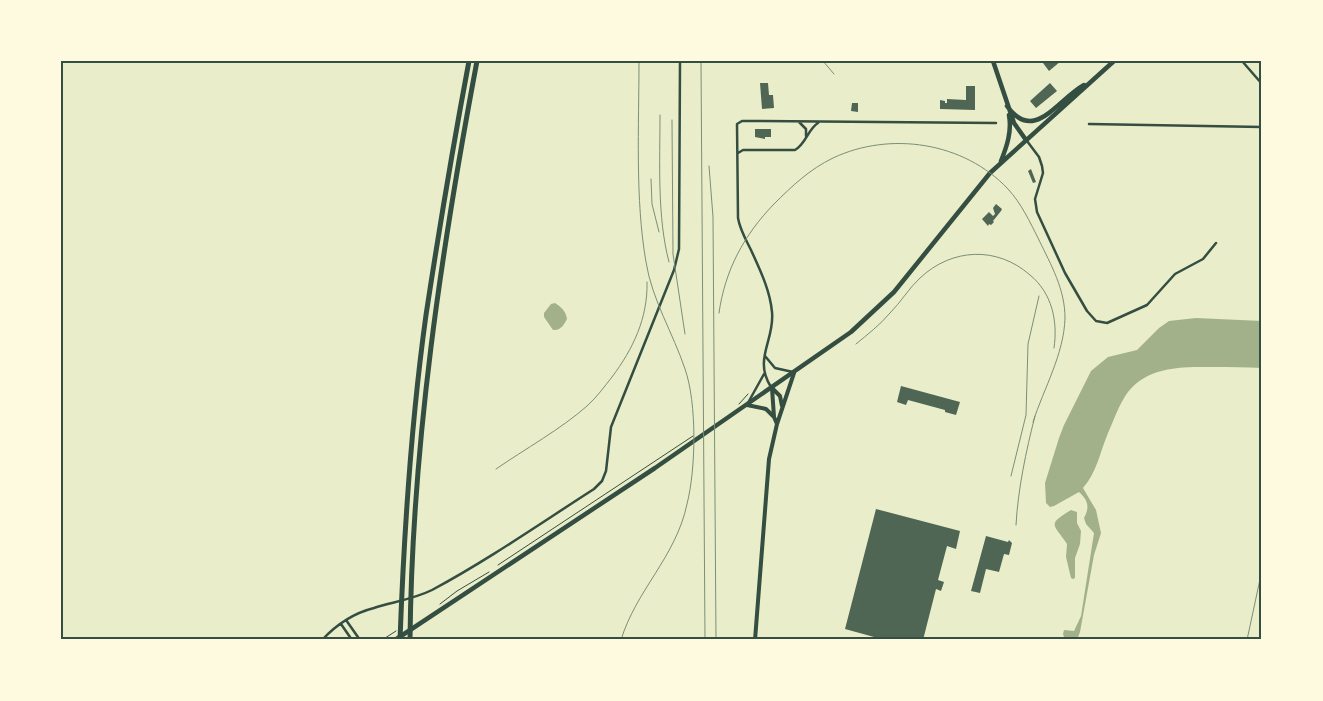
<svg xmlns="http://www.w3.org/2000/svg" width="1323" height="701" font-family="'IBM Plex Sans',sans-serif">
<rect width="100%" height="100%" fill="#e9edc9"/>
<path fill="#a3b18a" d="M555 303C561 307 566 311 567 319 564 325 560 331 553 330L544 317V313L551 304Z
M1196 318 1262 321V368C1246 367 1231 367 1216 367 1186 367 1149 365 1128 392 1119 404 1114 420 1108 433 1100 452 1097 472 1083 488L1096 510 1101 533 1094 555 1080 632 1077 640H1065L1063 634 1064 630 1074 631 1081 616 1094 533 1086 524 1084 518C1090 507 1088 500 1079 492L1054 506 1050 507 1046 503 1045 483 1059 438 1064 425 1091 371 1108 357 1137 350 1159 328 1169 321Z
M1071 510 1077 512V523L1081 531 1080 544 1075 558V578L1073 579 1071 578 1066 557 1067 544C1054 524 1046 525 1071 510Z"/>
<path fill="#4f6655" d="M1046 61H1061L1049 71 1043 63Z
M760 83H768L769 95H773L774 108 762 109Z
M1050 83 1057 91 1036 108 1030 101Z
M966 86H975V110L940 109V100L945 101V103H947V99L966 100Z
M852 103H858V112L851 111Z
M755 129H771V137H765V139L755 137Z
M1031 169 1036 182 1033 183 1028 171Z
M996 204 1002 209 1001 211 993 221 994 222 991 225 989 224 988 226 982 219 989 212 993 216 995 214 993 208Z
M901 386 960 402 956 415 945 412V410L908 400 906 405 897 402Z
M876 509 960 531 956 549 947 546 938 580 944 582 941 591 936 589 923 640H885L845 629Z
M986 536 1008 542 1009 540 1012 543 1009 555 1004 554 999 572 986 569 980 593 971 591Z"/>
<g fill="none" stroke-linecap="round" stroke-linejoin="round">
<path stroke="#344e41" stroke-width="1" d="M739 404 748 394
M498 565 693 436
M440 604 457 591 489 572
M382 640 396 631"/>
<path stroke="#344e41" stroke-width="2.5" d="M1242 61 1262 84
M799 122 806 129V136
M1089 124 1262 127
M1027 141 1039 157 1042 166 1043 173 1035 199 1037 212 1065 273 1087 311 1096 321 1107 323 1147 305 1175 274 1203 259 1216 243
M738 153 743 150H795C806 144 808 129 818 123
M765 356 775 368 793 372
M771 387C753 359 775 340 772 312 770 290 760 270 751 250 746 240 740 230 738 218L737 124 742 121H757L996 123
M749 401 764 374
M346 620 360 640
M341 624 352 640
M322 640C336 625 354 613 374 608 393 602 414 599 432 590 488 560 541 523 594 489L602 481 606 471 611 427 674 270 679 249 680 61"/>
<path stroke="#344e41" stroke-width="4" d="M772 388 774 417 777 424
M772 388 780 396 782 406
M747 405 766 409 773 416
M755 640 769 459 777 424 794 373"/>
<path stroke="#344e41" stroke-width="4.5" d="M993 61 1014 123 1026 140
M1007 106C1034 144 1057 100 1084 85
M1001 161C1007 146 1012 131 1009 115
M395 640 655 468 851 332 894 292 990 173 1114 61"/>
<path stroke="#344e41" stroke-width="5" d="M400 640C404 531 411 423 426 315 439 230 453 146 469 61
M410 640C412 445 441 252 477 61"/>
<path stroke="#7c8e77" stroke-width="1" d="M701 61 705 640
M823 61 834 74
M660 115C660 162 657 217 669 262
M672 120 673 254 685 334
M709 166 713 217 716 640
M651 179 652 204 659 232
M719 313C725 270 744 235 774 204 792 186 810 169 833 158 890 131 964 142 1008 189 1021 203 1030 222 1039 240 1051 265 1065 289 1065 318 1064 354 1044 388 1033 422
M856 344C868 334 880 325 890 313 901 302 909 288 920 278 952 248 997 246 1030 275 1052 293 1058 321 1054 348
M496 469C525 449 561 429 587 406 597 397 604 387 612 377 633 349 648 318 647 282
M1011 476 1026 415 1028 344 1039 296
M1016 525C1018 489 1026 451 1035 416
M621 640C636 590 676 557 687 504 696 469 697 403 685 369 673 333 652 300 646 262 635 199 639 126 639 61
M1247 640 1262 570"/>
</g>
<rect width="1323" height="701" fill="none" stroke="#fefae0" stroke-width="125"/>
<rect x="62" y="62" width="1198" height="576" fill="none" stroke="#344e41" stroke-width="2"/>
</svg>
